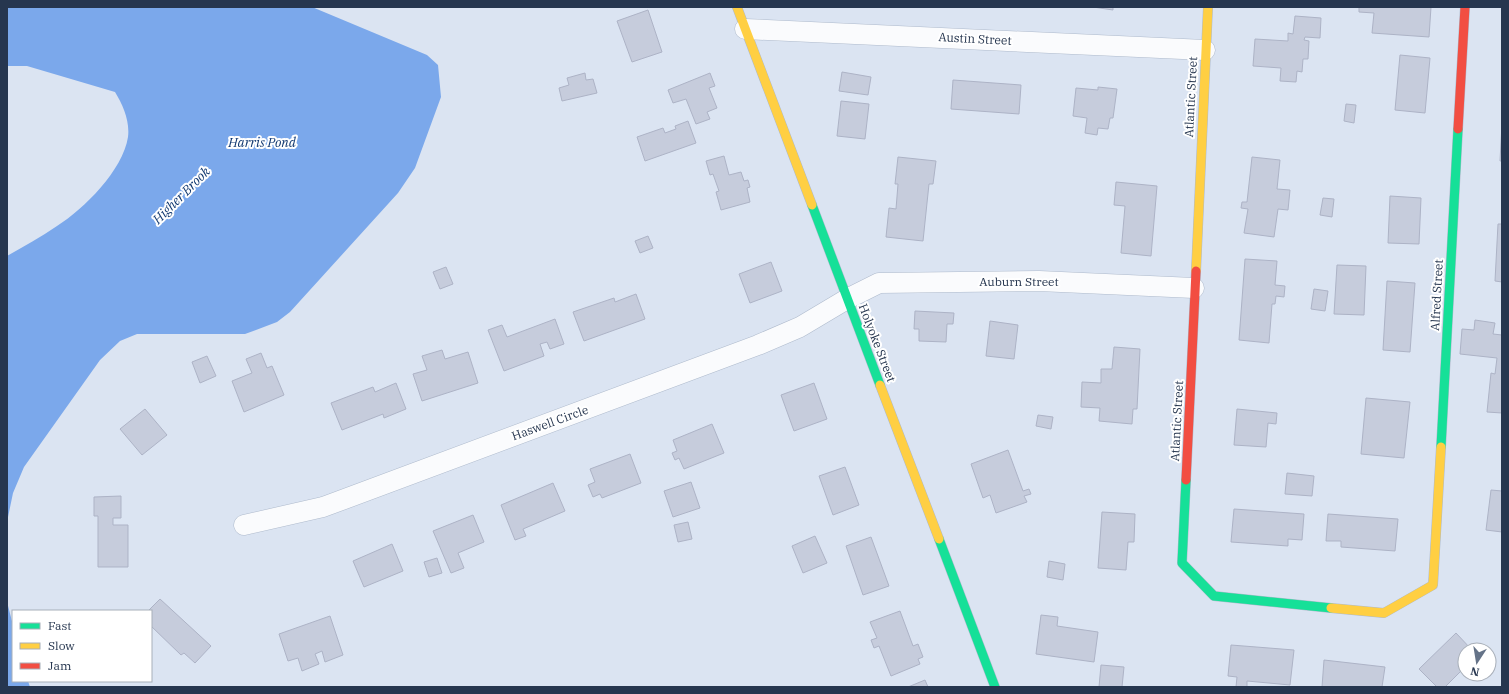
<svg xmlns="http://www.w3.org/2000/svg" width="1509" height="694" font-family="'IBM Plex Serif',serif">
<rect width="100%" height="100%" fill="#dbe4f2"/>
<path fill="#7ba8eb" d="M7 7H312L427 55 438 65 441 97 415 168 398 193 290 312 277 322 245 334H137L120 341 100 360 24 467 13 493 7 522V256C24 246 41 237 57 226 84 209 123 170 128 137 130 121 123 105 115 92L27 66H7Z
M7 602 13 625V681H28L30 687H7Z"/>
<path fill="#c6ccdc" stroke="#adb3c6" d="M1093 7H1113V10Z
M1359 7H1431L1429 37 1372 33 1374 13 1359 12Z
M648 10 662 52 632 62 617 21Z
M1295 16 1321 18 1320 38 1305 37 1304 40 1309 41 1308 59H1303L1302 72 1297 71 1296 82 1280 81 1281 68 1253 66 1255 39 1288 41V33L1293 34Z
M1400 55 1430 58 1425 113 1395 110Z
M842 72 871 77 868 95 839 91Z
M585 73 586 80 593 79 597 93 562 101 559 88 569 85 567 78Z
M710 73 715 86 709 88 717 108 707 112 710 119 696 124 686 99 673 103 668 90Z
M953 80 1021 85 1019 114 951 109Z
M1098 87 1117 89 1113 118H1110L1108 129 1098 128 1097 135 1085 133 1087 118 1073 116 1076 88 1098 90Z
M841 101 869 104 865 139 837 136Z
M1346 104 1356 105 1354 123 1344 121Z
M688 121 696 143 645 161 637 137 663 128 665 133 676 129 675 126Z
M1502 124V161H1500Z
M724 156 729 175 741 172 744 181 748 180 750 187 747 188 750 202 721 210 716 192 719 191 713 174 710 175 706 161Z
M898 157 936 161 933 184H929L923 241 886 237 889 208 896 209 898 184H895Z
M1252 157 1280 160 1277 189 1290 190 1288 210 1278 209 1274 237 1244 233 1248 209 1241 208 1242 202H1247Z
M1116 182 1157 186 1151 256 1121 253 1125 206 1114 205Z
M1390 196 1421 198 1419 244 1388 243Z
M1323 198 1334 199 1332 217 1320 215Z
M1498 224H1502V282L1495 281Z
M648 236 653 248 640 253 635 241Z
M1245 259 1277 261 1275 285 1285 286 1284 297 1276 296 1275 304H1272L1269 343 1239 340Z
M771 262 782 291 750 303 739 274Z
M1337 265 1366 266 1364 315 1334 314Z
M446 267 453 284 440 289 433 272Z
M1387 281 1415 283 1410 352 1383 350Z
M1314 289 1328 291 1325 311 1311 309Z
M636 294 645 319 584 341 573 312 614 298 615 302Z
M915 311 954 313 953 324H947L946 342 919 341V329H914Z
M555 319 564 344 550 349 547 342 540 344 544 356 504 371 488 330 502 325 507 337Z
M1475 320 1495 323 1493 334 1502 335V413L1487 412 1491 373 1495 374 1497 358 1460 354 1462 329 1474 330Z
M990 321 1018 325 1014 359 986 356Z
M1114 347 1140 349 1137 409H1133L1132 424 1099 421 1100 408 1081 407 1082 382 1101 383V369H1112Z
M442 350 445 359 468 352 478 383 422 401 413 374 427 370 422 356Z
M261 353 267 368 272 366 284 395 244 412 232 381 252 373 246 359Z
M207 356 216 376 200 383 192 362Z
M396 383 406 409 384 418 383 414 342 430 331 403 373 387 375 392Z
M814 383 827 419 794 431 781 395Z
M1366 398 1410 402 1404 458 1361 454Z
M145 409 167 435 142 455 120 429Z
M1237 409 1277 413 1276 424 1268 423 1266 447 1234 445Z
M1038 415 1053 417 1051 429 1036 426Z
M712 424 724 453 684 469 679 458 675 460 672 453 677 451 673 440Z
M1008 450 1023 491 1029 489 1031 494 1024 496 1027 502 996 513 990 495 983 498 971 464Z
M630 454 641 483 602 498 600 494 593 497 588 485 595 482 590 469Z
M845 467 859 505 833 515 819 476Z
M1287 473 1314 476 1312 496 1285 494Z
M691 482 700 508 673 517 664 491Z
M553 483 565 511 523 529 526 536 515 540 501 505Z
M1491 490 1502 491V532L1486 530Z
M121 496V518H113V525H128V567H98V516H94V497Z
M1234 509 1304 514 1302 540 1288 539V546L1231 542Z
M1102 512 1135 514 1134 542H1128L1126 570 1098 568Z
M1328 514 1398 519 1395 551 1341 547V541H1326Z
M473 515 484 542 458 553 464 568 451 573 433 531Z
M688 522 692 539 678 542 674 525Z
M815 536 827 563 803 573 792 546Z
M871 537 889 586 863 595 846 546Z
M392 544 403 571 364 587 353 561Z
M437 558 442 573 429 577 424 562Z
M1049 561 1065 564 1063 580 1047 577Z
M160 599 211 646 195 663 184 653 181 655 151 626V611H148Z
M900 611 913 646 918 644 923 657 918 659 920 664 891 676 879 646 874 648 871 640 877 638 870 622Z
M1041 615 1058 617 1057 626 1098 632 1094 662 1036 654Z
M330 616 343 655 325 662 322 651 315 654 319 664 302 671 298 658 288 661 279 634Z
M1456 633 1472 650H1465V667L1445 687H1437L1419 669Z
M1231 645 1294 650 1290 685 1247 681V687H1236L1237 677 1228 676Z
M1324 660 1385 667 1382 687H1322Z
M1101 665 1124 667 1122 687H1099Z
M925 680 928 687H908Z"/>
<g fill="none" stroke-linecap="round" stroke-linejoin="round">
<defs>
<path id="street" d="M745 29 1205 50
M244 525 323 507 758 345 800 327 847 299 879 283 1039 281 1194 288"/>
<path id="fast" d="M812 205 880 385
M1441 447 1458 129
M1186 480 1182 563 1214 596 1331 608
M939 539 995 687"/>
<path id="slow" d="M737 7 812 205
M1196 271 1208 7
M880 385 939 539
M1331 608 1384 613 1433 585 1441 447"/>
<path id="jam" d="M1458 129 1465 7
M1186 480 1196 271"/>
</defs>
<use href="#street" stroke="#aebacc" stroke-width="21"/>
<use href="#fast" stroke="#aebacc" stroke-width="10"/>
<use href="#slow" stroke="#aebacc" stroke-width="10"/>
<use href="#jam" stroke="#aebacc" stroke-width="10"/>
<use href="#street" stroke="#fafbfd" stroke-width="20"/>
<use href="#fast" stroke="#16e098" stroke-width="9"/>
<use href="#slow" stroke="#ffcf43" stroke-width="9"/>
<use href="#jam" stroke="#f24e42" stroke-width="9"/>
</g>
<g text-anchor="middle" stroke-width="4" stroke-linejoin="round" paint-order="stroke">
<g font-size="12" fill="#26364f" stroke="#fff">
<text transform="translate(975 39) rotate(3)" y="4">Austin Street</text>
<text transform="translate(1191 97) rotate(-87)" y="4">Atlantic Street</text>
<text x="1019" y="286">Auburn Street</text>
<text transform="translate(1437 295) rotate(-87)" y="4">Alfred Street</text>
<text transform="translate(877 343) rotate(69)" y="4">Holyoke Street</text>
<text transform="translate(1177 421) rotate(-87)" y="4">Atlantic Street</text>
<text transform="translate(550 423) rotate(-20)" y="4">Haswell Circle</text>
</g>
<g font-size="13" font-style="italic" fill="#0e366f" stroke="#fff">
<text x="262" y="147">Harris Pond</text>
<text transform="translate(181 195) rotate(-45)" y="5">Higher Brook</text>
</g>
</g>
<rect width="1509" height="694" fill="none" stroke="#26364f" stroke-width="16"/>
<rect x="12" y="610" width="140" height="72" fill="#ffffff" stroke="#a8afb9"/>
<rect x="20" y="623" width="20" height="6" fill="#16e098" stroke="#a8afb9"/>
<text x="48" y="630" font-size="12" fill="#26364f">Fast</text>
<rect x="20" y="643" width="20" height="6" fill="#ffcf43" stroke="#a8afb9"/>
<text x="48" y="650" font-size="12" fill="#26364f">Slow</text>
<rect x="20" y="663" width="20" height="6" fill="#f24e42" stroke="#a8afb9"/>
<text x="48" y="670" font-size="12" fill="#26364f">Jam</text>
<g transform="translate(1477 662) rotate(192)"><circle r="19" fill="#ffffff" stroke="#a8afb9"/>
<path d="M0-3L7 15L0 10L-7 15Z" fill="#657388"/>
<text y="-6" font-size="11" font-weight="bold" text-anchor="middle" fill="#26364f">N</text>
</g>
</svg>
